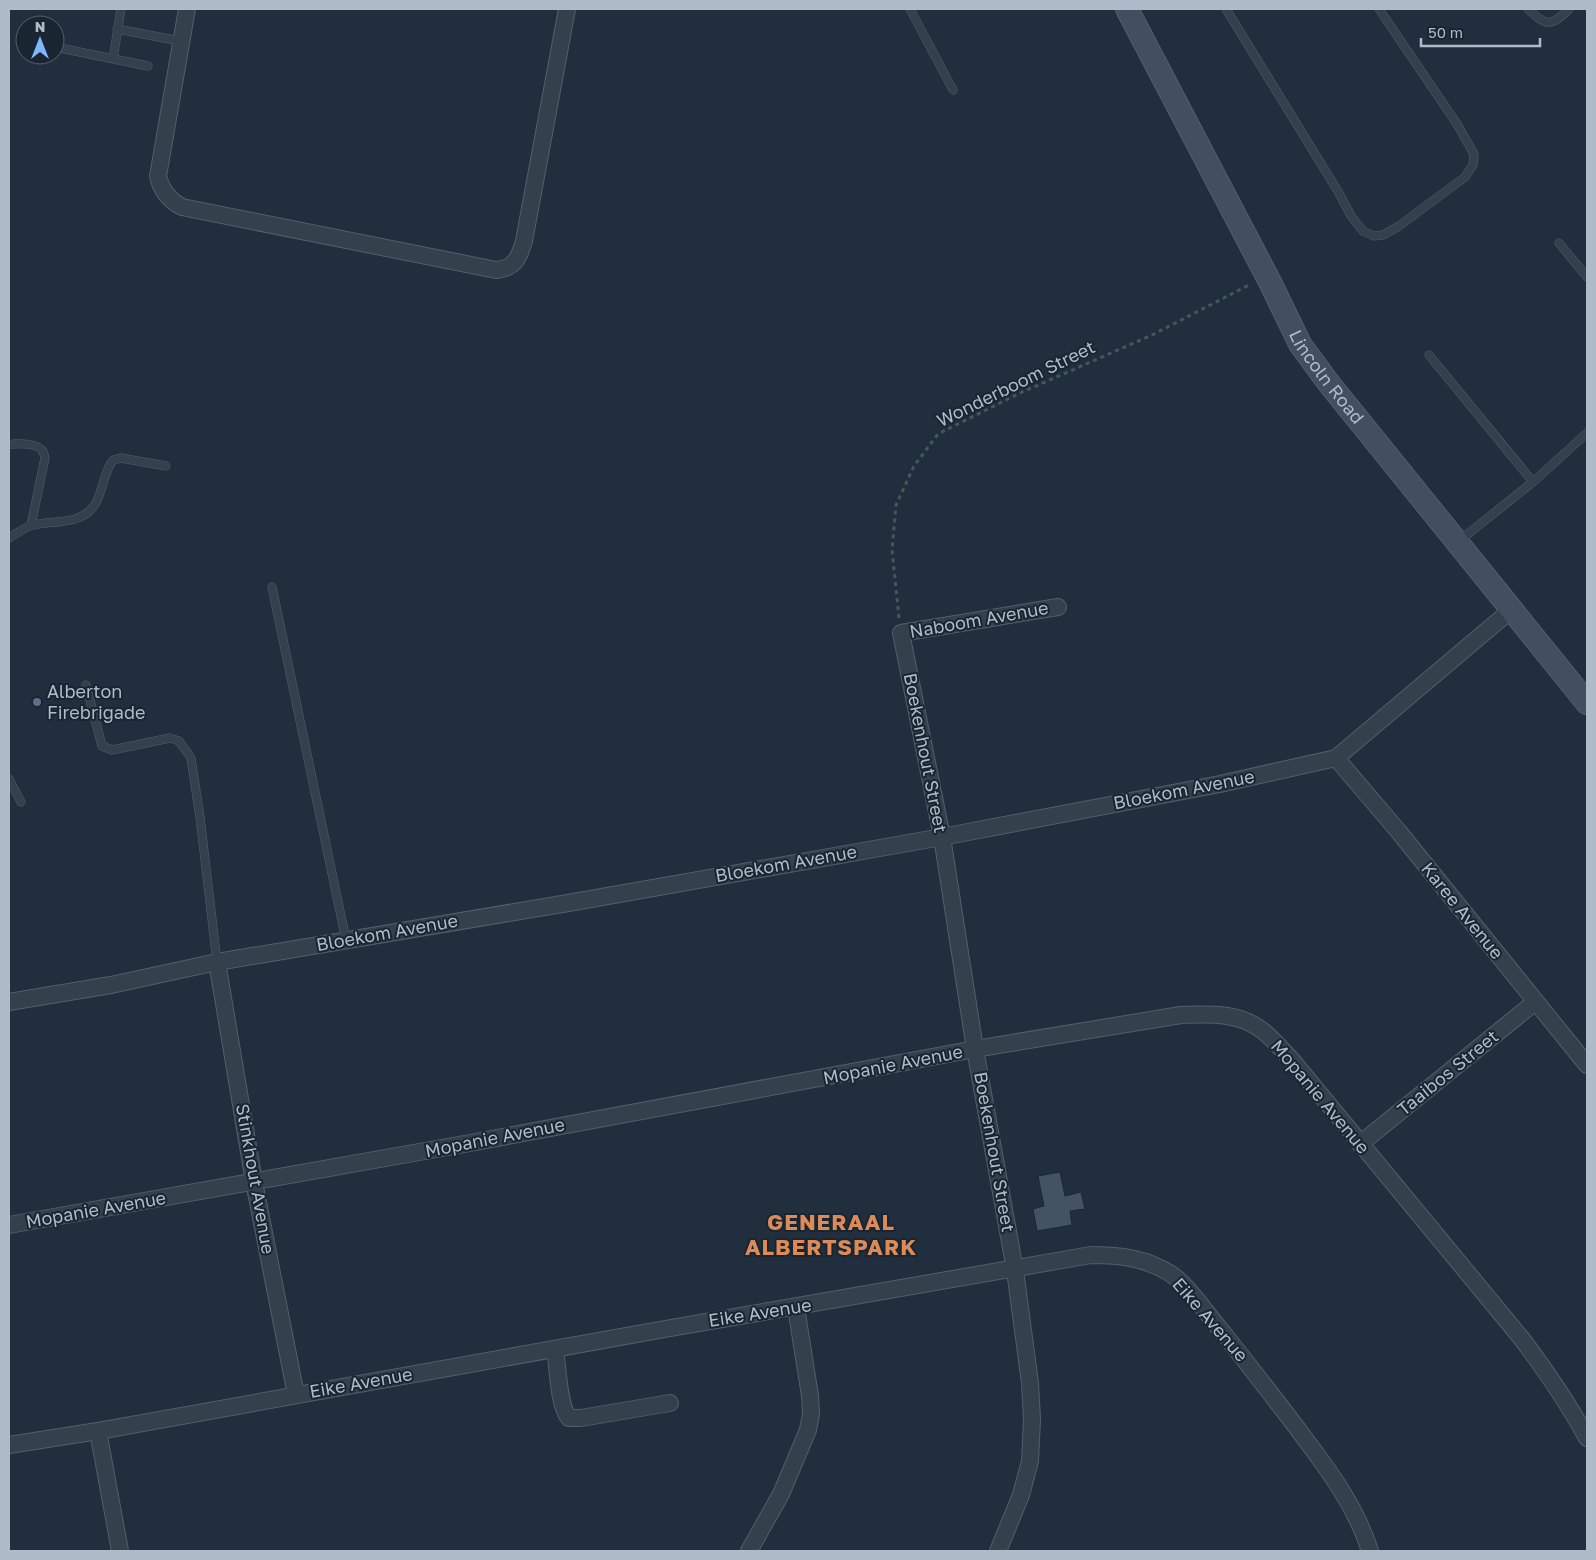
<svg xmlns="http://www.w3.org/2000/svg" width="1596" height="1560" font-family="'Golos Text',sans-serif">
<rect width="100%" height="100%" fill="#212e3d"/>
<path fill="#445364" stroke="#1c2734" d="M1060 1172 1065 1196 1081 1192 1085 1209 1070 1211 1072 1225 1037 1231 1033 1209 1044 1206 1038 1176Z"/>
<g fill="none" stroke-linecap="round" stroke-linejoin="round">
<defs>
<path id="lane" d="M910 9 953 90
M1226 9 1339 193 1351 216 1363 231 1374 236 1383 235 1399 226 1465 177 1473 165 1474 154 1457 124 1379 9
M1528 9C1546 26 1551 27 1569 9
M117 29 180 41
M55 47 148 66
M113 59 121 9
M1559 243 1587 277
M1429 355 1533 482
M9 445C17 443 36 443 42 450 43 451 45 457 45 458L31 525
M9 538C16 534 25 527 33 525 53 520 79 526 94 506 102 496 105 466 114 460 114 460 120 458 121 458L166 466
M1459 541 1533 482 1587 433
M272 587 346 940
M86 685 102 746 112 750 170 738 179 741 191 758 200 817 217 962
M9 779 21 802"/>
<path id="street" d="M187 9 158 176C161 190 169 200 182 207L496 270C515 268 519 258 524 241L567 9
M1336 758 1399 832 1587 1065
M217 962 254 1182 296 1395
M9 1002 111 985 217 962 568 903 942 837 1220 784 1336 758 1511 610
M1360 1144 1535 1002
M9 1225 470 1143 975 1049 1181 1015C1210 1014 1239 1012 1263 1031 1273 1039 1282 1050 1291 1059L1522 1339C1546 1371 1568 1403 1587 1438
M555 1349C558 1366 558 1405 569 1418H581L670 1403
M98 1431 120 1551
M9 1445 98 1431 665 1329 1091 1255C1120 1255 1146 1258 1171 1274 1189 1286 1209 1317 1224 1334 1248 1364 1271 1394 1294 1424 1324 1464 1355 1503 1370 1551
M749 1551 781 1494 808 1430 811 1414 810 1396 796 1307
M998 1551 1021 1495 1030 1461 1032 1419 1030 1383 1015 1270 975 1049 942 837 901 633 1058 607"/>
<g id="secondary">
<path id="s1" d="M1127 9 1271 284 1300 344 1327 381 1587 703"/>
</g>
</defs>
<use href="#lane" stroke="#535e6b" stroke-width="9"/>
<use href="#street" stroke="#535e6b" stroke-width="18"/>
<use href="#secondary" stroke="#535e6b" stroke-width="24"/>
<path stroke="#41595b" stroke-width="3" stroke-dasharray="4 4" stroke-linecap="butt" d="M899 618 892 550 896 505 914 466 938 434 1020 393 1152 335 1251 284"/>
<use href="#lane" stroke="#35404d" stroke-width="8"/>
<use href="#street" stroke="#35404d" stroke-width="16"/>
<use href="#secondary" stroke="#424f60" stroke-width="22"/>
</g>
<circle fill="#5c6f8a" stroke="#1a2532" stroke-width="2" cx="37" cy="702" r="5"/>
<g text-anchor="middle" stroke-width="4" stroke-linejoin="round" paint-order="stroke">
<g font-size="18" fill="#b0bbc9" stroke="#1a2532">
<text dy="6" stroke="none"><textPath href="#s1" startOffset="419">Lincoln Road</textPath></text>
<text transform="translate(1016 384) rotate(-26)" y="6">Wonderboom Street</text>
<text transform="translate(979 620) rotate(-10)" y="6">Naboom Avenue</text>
<text transform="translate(925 753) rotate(79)" y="6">Boekenhout Street</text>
<text transform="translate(1184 790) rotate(-11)" y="6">Bloekom Avenue</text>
<text transform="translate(786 864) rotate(-10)" y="6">Bloekom Avenue</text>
<text transform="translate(1462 911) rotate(51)" y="6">Karee Avenue</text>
<text transform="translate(387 933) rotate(-10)" y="6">Bloekom Avenue</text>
<text transform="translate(893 1065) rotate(-11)" y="6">Mopanie Avenue</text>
<text transform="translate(1448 1073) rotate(-39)" y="6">Taaibos Street</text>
<text transform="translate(1320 1097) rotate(50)" y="6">Mopanie Avenue</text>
<text transform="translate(495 1138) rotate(-11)" y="6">Mopanie Avenue</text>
<text transform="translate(994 1152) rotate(80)" y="6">Boekenhout Street</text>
<text transform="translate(255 1179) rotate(80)" y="6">Stinkhout Avenue</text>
<text transform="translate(96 1210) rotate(-10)" y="6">Mopanie Avenue</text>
<text transform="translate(760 1313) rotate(-9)" y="6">Eike Avenue</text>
<text transform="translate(1210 1320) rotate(49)" y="6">Eike Avenue</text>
<text transform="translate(361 1383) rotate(-10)" y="6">Eike Avenue</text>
</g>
<g font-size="18" fill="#b0bbc9" stroke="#1a2532" text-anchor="start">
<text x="47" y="698">Alberton<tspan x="47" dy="21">Firebrigade</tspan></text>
</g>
<g font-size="22" font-weight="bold" letter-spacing="1" fill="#dc8a58" stroke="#1a2532">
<text x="831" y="1230">GENERAAL<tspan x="831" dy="25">ALBERTSPARK</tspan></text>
</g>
</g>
<rect width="1596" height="1560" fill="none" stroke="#b0bbc9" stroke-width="20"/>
<g transform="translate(40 40)"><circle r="24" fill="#1a2532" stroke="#56616e"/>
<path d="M0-4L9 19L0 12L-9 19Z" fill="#7fb7ff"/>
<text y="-8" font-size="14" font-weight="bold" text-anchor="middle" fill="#b0bbc9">N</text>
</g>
<path d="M1421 38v8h119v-8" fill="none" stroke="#b0bbc9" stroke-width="2.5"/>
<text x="1428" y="38" font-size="15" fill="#b0bbc9" stroke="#1a2532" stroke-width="4" paint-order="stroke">50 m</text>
</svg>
